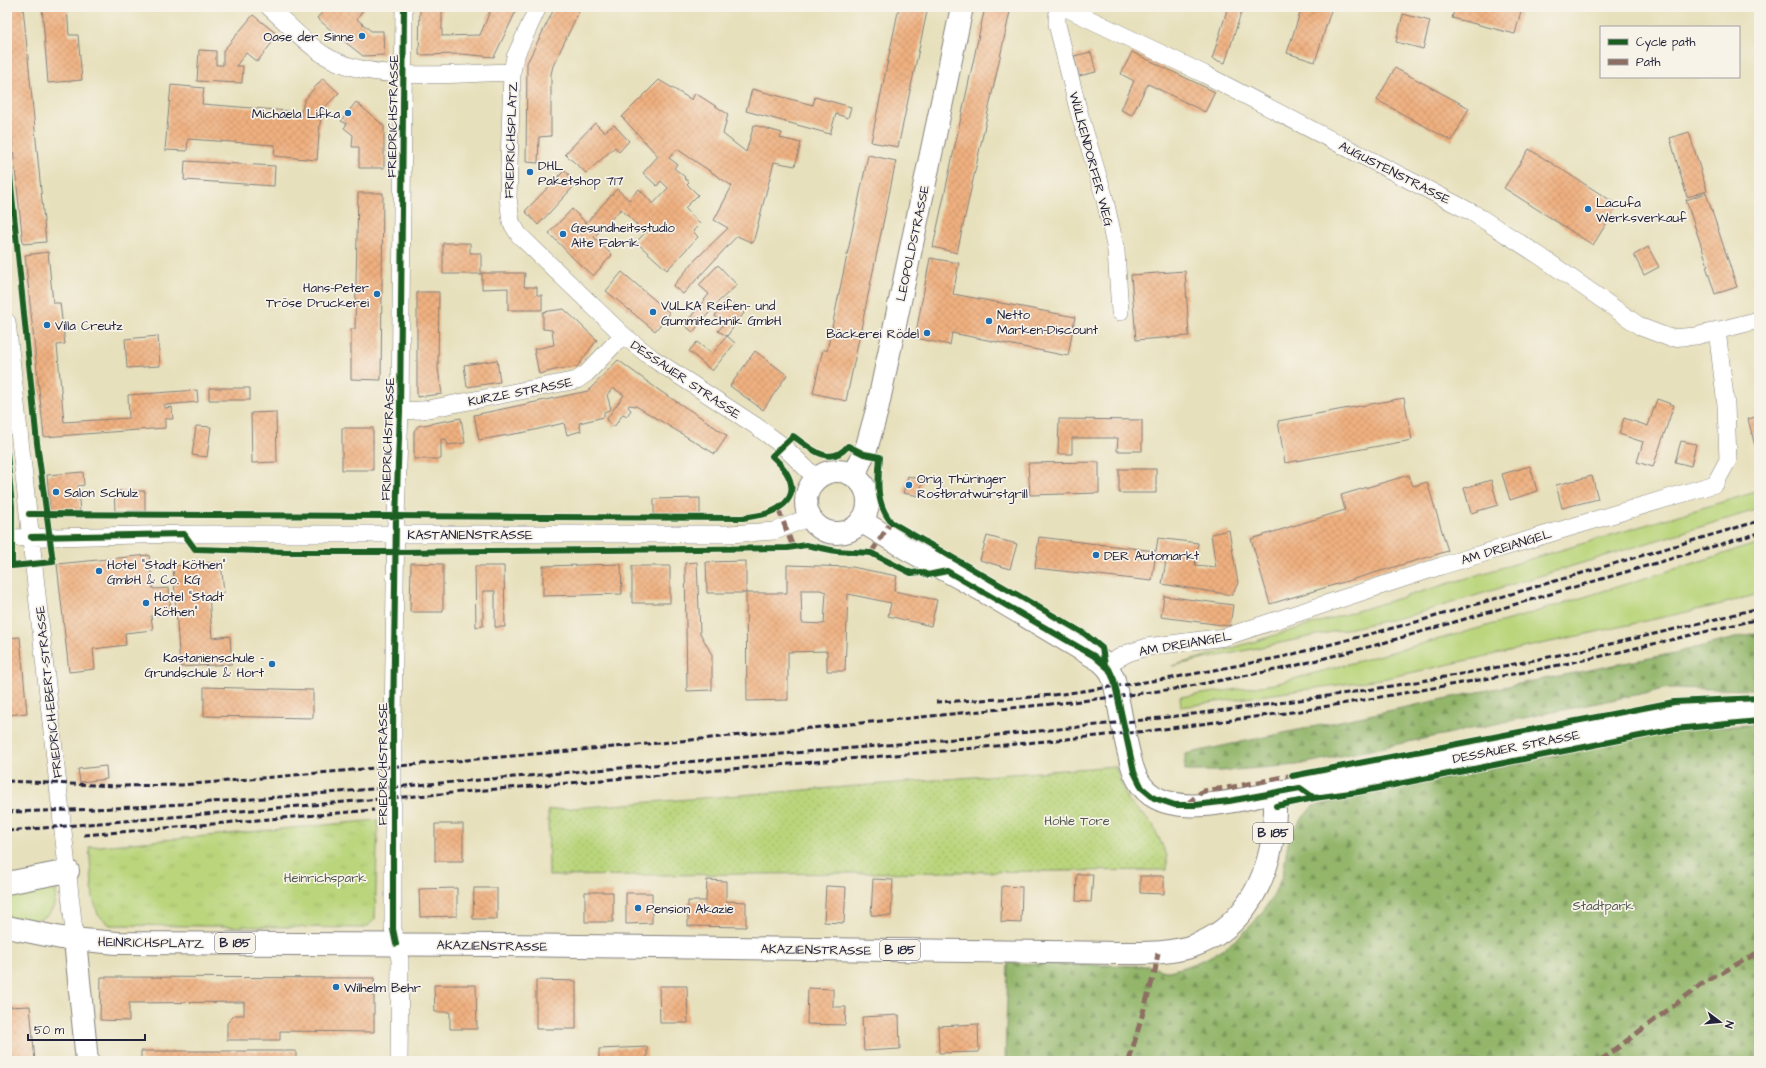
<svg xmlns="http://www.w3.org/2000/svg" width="1766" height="1068" font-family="'Architects Daughter',sans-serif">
<defs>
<pattern id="forest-firs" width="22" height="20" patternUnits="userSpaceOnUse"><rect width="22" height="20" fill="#93b66b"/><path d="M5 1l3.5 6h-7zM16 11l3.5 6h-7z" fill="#789459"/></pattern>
<pattern id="park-tufts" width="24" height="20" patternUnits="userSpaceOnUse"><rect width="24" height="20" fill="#bad57b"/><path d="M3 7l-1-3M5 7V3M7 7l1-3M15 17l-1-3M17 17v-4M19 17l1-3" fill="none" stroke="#a0b76b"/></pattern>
<pattern id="garden-dots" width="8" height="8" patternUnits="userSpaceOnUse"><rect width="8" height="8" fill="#bad57b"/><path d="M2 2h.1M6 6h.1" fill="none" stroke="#a0b76b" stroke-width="1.8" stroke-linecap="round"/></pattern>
<pattern id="building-cross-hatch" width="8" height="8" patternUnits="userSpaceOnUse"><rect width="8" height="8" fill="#efb07f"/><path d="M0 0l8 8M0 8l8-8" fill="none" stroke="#cd976f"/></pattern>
</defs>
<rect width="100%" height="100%" fill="#f7f3e8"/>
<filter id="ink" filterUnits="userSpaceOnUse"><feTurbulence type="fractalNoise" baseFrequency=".025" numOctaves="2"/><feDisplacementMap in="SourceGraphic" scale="8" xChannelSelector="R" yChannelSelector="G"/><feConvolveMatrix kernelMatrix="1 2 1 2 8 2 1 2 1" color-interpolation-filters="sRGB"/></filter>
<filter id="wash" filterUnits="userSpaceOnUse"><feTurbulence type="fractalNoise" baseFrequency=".012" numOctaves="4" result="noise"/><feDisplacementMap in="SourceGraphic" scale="16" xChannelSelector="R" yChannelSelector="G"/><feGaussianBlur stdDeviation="0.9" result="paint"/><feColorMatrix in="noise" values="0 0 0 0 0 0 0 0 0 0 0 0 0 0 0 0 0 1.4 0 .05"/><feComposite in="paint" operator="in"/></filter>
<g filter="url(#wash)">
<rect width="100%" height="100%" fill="#e7e0bc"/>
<path fill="#bad57b" stroke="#6e7c5b" d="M1759 491V509L1412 615 1172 666Z
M1759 543V594L1714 606 1387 678 1181 707 1180 697 1275 684 1516 618Z
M52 885 56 889C56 925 34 922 7 917V891Z"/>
<path fill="url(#forest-firs)" stroke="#5a6c53" d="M1759 632V690L1669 688 1297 765 1221 771H1185V754L1458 696 1675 653Z
M1759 724V1061H1005L1008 963 1148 966C1153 967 1160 970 1165 971 1173 972 1201 961 1209 957 1243 939 1268 912 1282 876 1286 864 1285 851 1289 840 1293 827 1304 816 1313 806L1669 731Z"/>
<path fill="url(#park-tufts)" stroke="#6e7c5b" d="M378 820 375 919 366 928 110 925 98 915 93 898 89 847Z"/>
<path fill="url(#garden-dots)" stroke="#6e7c5b" d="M1115 766 1127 800 1153 825 1167 856V870L549 876 548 810Z"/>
<g id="blocks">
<path fill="url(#building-cross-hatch)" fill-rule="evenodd" d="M7 7H23L46 242 23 244 7 92Z
M42 7H67L69 35H78L82 80 48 83Z
M327 7H343L346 10 349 7H365L357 19 371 31H383L384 55 363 56 340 38 317 18Z
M420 7H442V36L480 35 492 7H518L494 57 461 54 419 55Z
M555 7H581L553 66 551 74V136L539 137 538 163 526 162 527 63Z
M899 7H928L898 147 871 142Z
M985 7H1011L957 253 933 247Z
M1228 7H1243L1225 63 1212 59Z
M1302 7H1332L1315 62 1287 53Z
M1455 7H1522L1515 34 1452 18Z
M1403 14 1430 21 1423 49 1396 42Z
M253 15 278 35 257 62 246 53 236 66H243L242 83 197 81 199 50 216 51V65H223V51Z
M1091 52 1096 72 1079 76 1074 56Z
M1132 52 1215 92 1205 112 1148 84 1132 115 1121 110 1134 81 1121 74Z
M1395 68 1469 108 1452 141 1377 100Z
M323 78 339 93 323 109 320 123 317 160 274 156 275 145 188 139 187 151 165 150 171 85 204 88 202 104 301 112 305 99Z
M659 80 692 100 695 93 728 114 723 134 746 152 754 125 782 133 780 138 801 143 795 166 774 162 753 243 737 236 683 294 673 286 695 260 728 228 714 220 732 186 677 149 669 158 677 164 674 168 685 177 684 178 689 182 687 184 698 195 685 208 700 224 693 231 698 237 667 270 636 242 645 233 621 209 594 237 612 255 593 276 575 260 549 233 572 209 586 223 617 189 629 200 639 189 653 204 668 188 661 181 657 186 643 173 658 156 622 117Z
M752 89 813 105 815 97 851 107 848 118 836 114 830 134 746 111Z
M356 102 384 126V168H359V147H352L353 135 344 128 347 124 341 121Z
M595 123 604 132 614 125 629 141 619 152 615 147 586 173 565 154Z
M1689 132 1707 191 1687 197 1670 138Z
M1529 149 1618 205 1593 245 1504 188Z
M868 155 896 161 846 401 813 393 823 349 827 351Z
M185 161 275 166 274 186 184 180Z
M565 170 576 184 538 225 525 211Z
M358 193H383L381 380 351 379V329H355Z
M1706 193 1737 287 1715 294 1706 266H1708L1686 200Z
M443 243H470V253H481V274H443Z
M1648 247 1659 267 1644 275 1634 255Z
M48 252 53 303H60L65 344 57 345 64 422 129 418 128 395 197 390 198 402 164 405V408L172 407 173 419H165V428L44 437 25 255Z
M930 258 959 263 953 294 1075 317 1068 356 952 333 950 345 915 338Z
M718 265 737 285 718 302 693 332 684 325 709 294 699 285Z
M1185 271 1189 336 1136 340 1131 275Z
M622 272 670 313 655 331 606 291Z
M482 273H525L524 287H537V295H542V310H508V288L482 289Z
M417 292H439L438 369 442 394 417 397Z
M726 299 744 313 727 336 718 331 724 324 715 316Z
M564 309 597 340 577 367 559 369 539 374 534 349 554 345 552 330 543 329V312Z
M158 336 160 366 127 368 125 339Z
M727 336 735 343 712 371 689 351 697 342 712 354Z
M755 351 787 375 763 410 730 386Z
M497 360 500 382 467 387 464 365Z
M618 360 660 391 705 420 727 436 715 454 636 406 629 405 628 407 631 410 627 416 623 414 614 427 606 420 624 395 613 388 607 395 611 409 604 412V417L579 423 581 431 567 435 564 423 526 432 479 440 474 415 588 391Z
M209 388H250V400H209Z
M1404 398 1412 440 1285 463 1278 421Z
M1657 399 1674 405 1653 467 1637 462 1643 442 1619 434 1624 418 1648 426Z
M276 412 277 462 252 463 251 413Z
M1759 416V445L1755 446 1748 419Z
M461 418 465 443 448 445 446 439H441V459H414V431L418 426Z
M1059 419 1142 420V451H1117L1118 438H1072V454H1058Z
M196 426 211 427 207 457 192 455Z
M342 428H373V470H342Z
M1681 441 1696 444 1691 466 1675 462Z
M1099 462V493L1030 495 1028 463Z
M1530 466 1537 491 1510 500 1502 474Z
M1119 469H1156V493H1119Z
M83 472 84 485 78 486 80 513 56 515 50 510 47 475Z
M1409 475 1413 486 1427 482 1448 551 1270 604 1251 539 1345 510 1341 495Z
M908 476 923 480 919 496 903 493Z
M1592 476 1598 499 1562 508 1556 485Z
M1491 480 1498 505 1471 513 1464 488Z
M114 491H145V511H115Z
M700 498V515H654V499Z
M1229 530 1238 583 1232 595 1162 584 1166 561 1155 559 1152 581 1035 568 1039 537 1156 551 1158 538 1198 543 1195 565 1216 567 1211 534Z
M987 536 1017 544 1010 569 980 560Z
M149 555 153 589 169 588 171 614 151 616 153 630 125 633 126 645 93 649 95 669 69 672 57 564Z
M746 561V593H787V565L852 567 897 576 894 591 937 600 931 626 888 616 891 603 848 594 845 671H827V651L788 652V700L747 701 746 593H707L706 562ZM801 590H820L826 592 824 624 802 623Z
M221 562 224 593 209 594 212 638 230 636 232 664 180 667 173 566Z
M697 562 700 633 712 655V690L687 691 685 563Z
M411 563 443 564V612H410Z
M621 564 622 594 543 596V566Z
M475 566H504L505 627H495V591H483V626L476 627Z
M632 566H670V603H632Z
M1164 596 1233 605 1230 626 1161 617Z
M20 637 27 713 7 715V638Z
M204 687 313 690V718L204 716Z
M106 766 107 779 80 782 78 769Z
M435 824H463V861H435Z
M1077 874H1093L1091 902 1076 901Z
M1140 876H1164V894L1140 893Z
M873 879 893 880 891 916 871 915Z
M707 880 726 881V901L746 902V927L688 926V901H706Z
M826 886 846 887 844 923 824 922Z
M1002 886 1022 887 1021 923 1001 922Z
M457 888V916L420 917 419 889Z
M474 888H497V919H473Z
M585 892H613V922H585Z
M626 893H652V923L626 924Z
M101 977 374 978V1032L280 1031V1040H227V1023L235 1015H244V1002L129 1003V1021L100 1020Z
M536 980 576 981V1029H536Z
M434 985H476L477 1029H450V1012H435Z
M659 986H687L688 1023H660Z
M808 988 833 989V1007H846L845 1025 807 1024Z
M30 1006 35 1061H11L7 1027V1007Z
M899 1015 900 1049 864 1051 862 1017Z
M978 1024 979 1052 939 1053 938 1026Z
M647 1047V1061H599V1049Z
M141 1051H296V1061H141Z"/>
</g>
</g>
<g filter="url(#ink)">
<use href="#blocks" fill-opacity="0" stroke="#84817c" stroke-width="1"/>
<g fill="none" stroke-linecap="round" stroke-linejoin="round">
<defs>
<path id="minor" d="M269 7C287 23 304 42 324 55 371 84 458 73 512 72L508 197 511 222 519 235 623 335 652 358 756 426 783 446 817 479
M1059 7 1057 13V24L1078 109 1104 196 1111 227 1116 251 1120 312
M1064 7 1204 74 1473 213 1540 256 1641 327 1670 338 1696 336 1759 320
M512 72 515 57 538 7
M7 322 75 940
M400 411 423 410 577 380 587 373 623 335
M7 538 184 534H729L775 531 810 517
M1105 665 1128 653 1147 647 1225 637 1441 566 1715 484 1728 460 1726 405 1717 330
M399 1061 400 960 393 929V726L396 517 400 411 404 7"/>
<path id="secondary" d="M806 502a31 31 0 1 1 62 0a31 31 0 1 1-62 0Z
M854 476 867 446 877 410 962 7
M861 521 907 549 980 589 1101 661 1109 669 1114 680C1119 705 1123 730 1129 754 1131 763 1133 772 1138 780 1161 823 1236 800 1274 793
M75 940 87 1061"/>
<path id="primary" d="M7 883 68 871
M7 927 61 938 117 943 499 945 1120 953C1145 953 1169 954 1193 946 1239 930 1264 888 1272 842 1275 826 1276 810 1274 793L1665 717 1713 711 1759 709"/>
</defs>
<use href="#minor" stroke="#84817c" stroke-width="18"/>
<use href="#secondary" stroke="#84817c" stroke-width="24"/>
<use href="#primary" stroke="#84817c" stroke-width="24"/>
<use href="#minor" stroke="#fff" stroke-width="17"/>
<use href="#secondary" stroke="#fff" stroke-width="22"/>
<use href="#primary" stroke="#fff" stroke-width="22"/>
<path stroke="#22223b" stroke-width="3" stroke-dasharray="6 3" stroke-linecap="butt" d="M936 702 1021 698 1062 694 1172 678 1282 657 1416 622 1759 521
M7 781 116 786 182 785 671 742 1081 701 1174 689 1286 668 1376 645 1759 533
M7 812C140 809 273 798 406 786 503 778 600 770 697 761 889 745 1081 730 1271 704 1435 682 1599 650 1759 608
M7 831 965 749 1148 731 1300 711 1525 672 1598 657 1759 619
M84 835 374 810"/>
<path stroke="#8d6e63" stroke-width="5" stroke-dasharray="10 5" stroke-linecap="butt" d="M778 508 793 547
M871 553 891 522
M1187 804 1203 791 1233 787 1294 775
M1129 1061 1155 971 1158 953
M1600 1061 1705 982 1759 952"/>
<defs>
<path id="cycleway" d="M7 146 37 443 53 562 12 566 7 563
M7 453 12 506V566
M29 514 743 518C751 516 760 516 768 513 803 500 794 476 772 456L793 436C811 448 829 468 848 446L864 454 880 457C878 481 875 502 891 522L1085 634 1102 648 1105 665
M31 537 184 534 195 549 289 552H395L788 548 806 545 836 551 871 553 911 573 921 572 928 575 947 571 1094 656 1109 669 1114 680 1134 772 1142 788 1154 798 1175 805H1195L1229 801 1300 788 1314 798
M1292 776 1674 702 1759 698
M1276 806 1314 798 1358 792 1675 729 1759 721
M396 944 393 929V726L396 517 400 411 404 7"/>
</defs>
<use href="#cycleway" stroke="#f7f3e8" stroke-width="8"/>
<use href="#cycleway" stroke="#1b5e20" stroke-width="6"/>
</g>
</g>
<g fill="#1f6fb2" stroke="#f7f3e8" stroke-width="1.5">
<circle cx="362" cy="36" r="4"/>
<circle cx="348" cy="113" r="4"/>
<circle cx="530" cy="172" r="4"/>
<circle cx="1588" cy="209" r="4"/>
<circle cx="563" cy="234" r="4"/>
<circle cx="377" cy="294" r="4"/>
<circle cx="653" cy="312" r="4"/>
<circle cx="989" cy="321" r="4"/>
<circle cx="47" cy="325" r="4"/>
<circle cx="927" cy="333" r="4"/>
<circle cx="909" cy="485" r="4"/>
<circle cx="56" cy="492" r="4"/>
<circle cx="1096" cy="555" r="4"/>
<circle cx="99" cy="571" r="4"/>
<circle cx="146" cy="603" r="4"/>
<circle cx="272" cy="664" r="4"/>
<circle cx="638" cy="908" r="4"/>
<circle cx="336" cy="987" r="4"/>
</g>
<g text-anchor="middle" stroke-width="3.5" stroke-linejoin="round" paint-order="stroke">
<g fill="#f7f3e8" stroke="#62616f" stroke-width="1">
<rect x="1253" y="823" width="40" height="20" rx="3"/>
<rect x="215" y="933" width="40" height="20" rx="3"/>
<rect x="880" y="940" width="40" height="20" rx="3"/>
</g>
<g font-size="12" font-weight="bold" fill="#22223b">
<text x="1273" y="837">B 185</text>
<text x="235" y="947">B 185</text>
<text x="900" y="954">B 185</text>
</g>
<g font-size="13" fill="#22223b" stroke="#f7f3e8" text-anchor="start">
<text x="354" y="41" text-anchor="end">Oase der Sinne</text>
<text x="340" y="118" text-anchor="end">Michaela Lifka</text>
<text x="538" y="170">DHL<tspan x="538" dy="15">Paketshop 717</tspan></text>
<text x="1596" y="207">Lacufa<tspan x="1596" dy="15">Werksverkauf</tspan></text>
<text x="571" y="232">Gesundheitsstudio<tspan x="571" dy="15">Alte Fabrik</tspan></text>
<text x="369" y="292" text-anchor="end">Hans-Peter<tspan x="369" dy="15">Tröse Druckerei</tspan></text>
<text x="661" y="310">VULKA Reifen- und<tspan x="661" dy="15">Gummitechnik GmbH</tspan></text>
<text x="997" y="319">Netto<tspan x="997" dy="15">Marken-Discount</tspan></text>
<text x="55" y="330">Villa Creutz</text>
<text x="919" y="338" text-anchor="end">Bäckerei Rödel</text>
<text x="917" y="483">Orig. Thüringer<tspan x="917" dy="15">Rostbratwurstgrill</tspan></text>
<text x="64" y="497">Salon Schulz</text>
<text x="1104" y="560">DER Automarkt</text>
<text x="107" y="569">Hotel "Stadt Köthen"<tspan x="107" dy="15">GmbH &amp; Co. KG</tspan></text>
<text x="154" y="601">Hotel "Stadt<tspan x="154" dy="15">Köthen"</tspan></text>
<text x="264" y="662" text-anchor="end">Kastanienschule -<tspan x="264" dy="15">Grundschule &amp; Hort</tspan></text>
<text x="646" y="913">Pension Akazie</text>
<text x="344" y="992">Wilhelm Behr</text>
</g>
<g font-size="13" fill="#22223b" stroke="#f7f3e8">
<text transform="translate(392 116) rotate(-89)" y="5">FRIEDRICHSTRASSE</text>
<text transform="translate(510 140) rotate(-88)" y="5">FRIEDRICHSPLATZ</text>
<text transform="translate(1092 159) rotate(75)" y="5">WÜLKENDORFER WEG</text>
<text transform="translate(1395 172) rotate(27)" y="5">AUGUSTENSTRASSE</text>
<text transform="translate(912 243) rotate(-78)" y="5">LEOPOLDSTRASSE</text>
<text transform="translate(686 379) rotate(34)" y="5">DESSAUER STRASSE</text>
<text transform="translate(520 391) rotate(-11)" y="5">KURZE STRASSE</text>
<text transform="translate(387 439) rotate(-88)" y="5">FRIEDRICHSTRASSE</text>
<text x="470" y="539">KASTANIENSTRASSE</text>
<text transform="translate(1506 546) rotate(-17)" y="5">AM DREIANGEL</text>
<text transform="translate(1185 643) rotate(-10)" y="5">AM DREIANGEL</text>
<text transform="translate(48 692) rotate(-96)" y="5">FRIEDRICH-EBERT-STRASSE</text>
<text transform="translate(1516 746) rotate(-11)" y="5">DESSAUER STRASSE</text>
<text transform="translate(382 764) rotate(-90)" y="5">FRIEDRICHSTRASSE</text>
<text transform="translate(151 942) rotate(1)" y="5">HEINRICHSPLATZ</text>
<text transform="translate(492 945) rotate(1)" y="5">AKAZIENSTRASSE</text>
<text transform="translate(816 949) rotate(1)" y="5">AKAZIENSTRASSE</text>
</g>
<g font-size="13" fill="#50584e" stroke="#f7f3e8">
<text x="1077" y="825">Hohle Tore</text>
<text x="325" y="882">Heinrichspark</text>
<text x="1603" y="910">Stadtpark</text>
</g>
</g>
<rect width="1766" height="1068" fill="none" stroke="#f7f3e8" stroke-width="24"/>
<rect x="1600" y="26" width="140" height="52" fill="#f7f3e8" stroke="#a29fa3"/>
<rect x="1608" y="39" width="20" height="6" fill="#1b5e20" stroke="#a29fa3"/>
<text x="1636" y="46" font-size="12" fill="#22223b">Cycle path</text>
<rect x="1608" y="59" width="20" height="6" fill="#8d6e63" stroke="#a29fa3"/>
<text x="1636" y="66" font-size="12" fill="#22223b">Path</text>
<g transform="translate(1720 1022) rotate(106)" stroke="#f7f3e8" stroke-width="3" paint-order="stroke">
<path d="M0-3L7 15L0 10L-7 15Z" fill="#22223b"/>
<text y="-6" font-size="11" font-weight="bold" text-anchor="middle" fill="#22223b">N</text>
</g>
<path d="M28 1034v6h117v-6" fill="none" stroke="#22223b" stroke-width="2"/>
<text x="34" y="1034" font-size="12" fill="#22223b" stroke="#f7f3e8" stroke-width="3" paint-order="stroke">50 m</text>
</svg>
